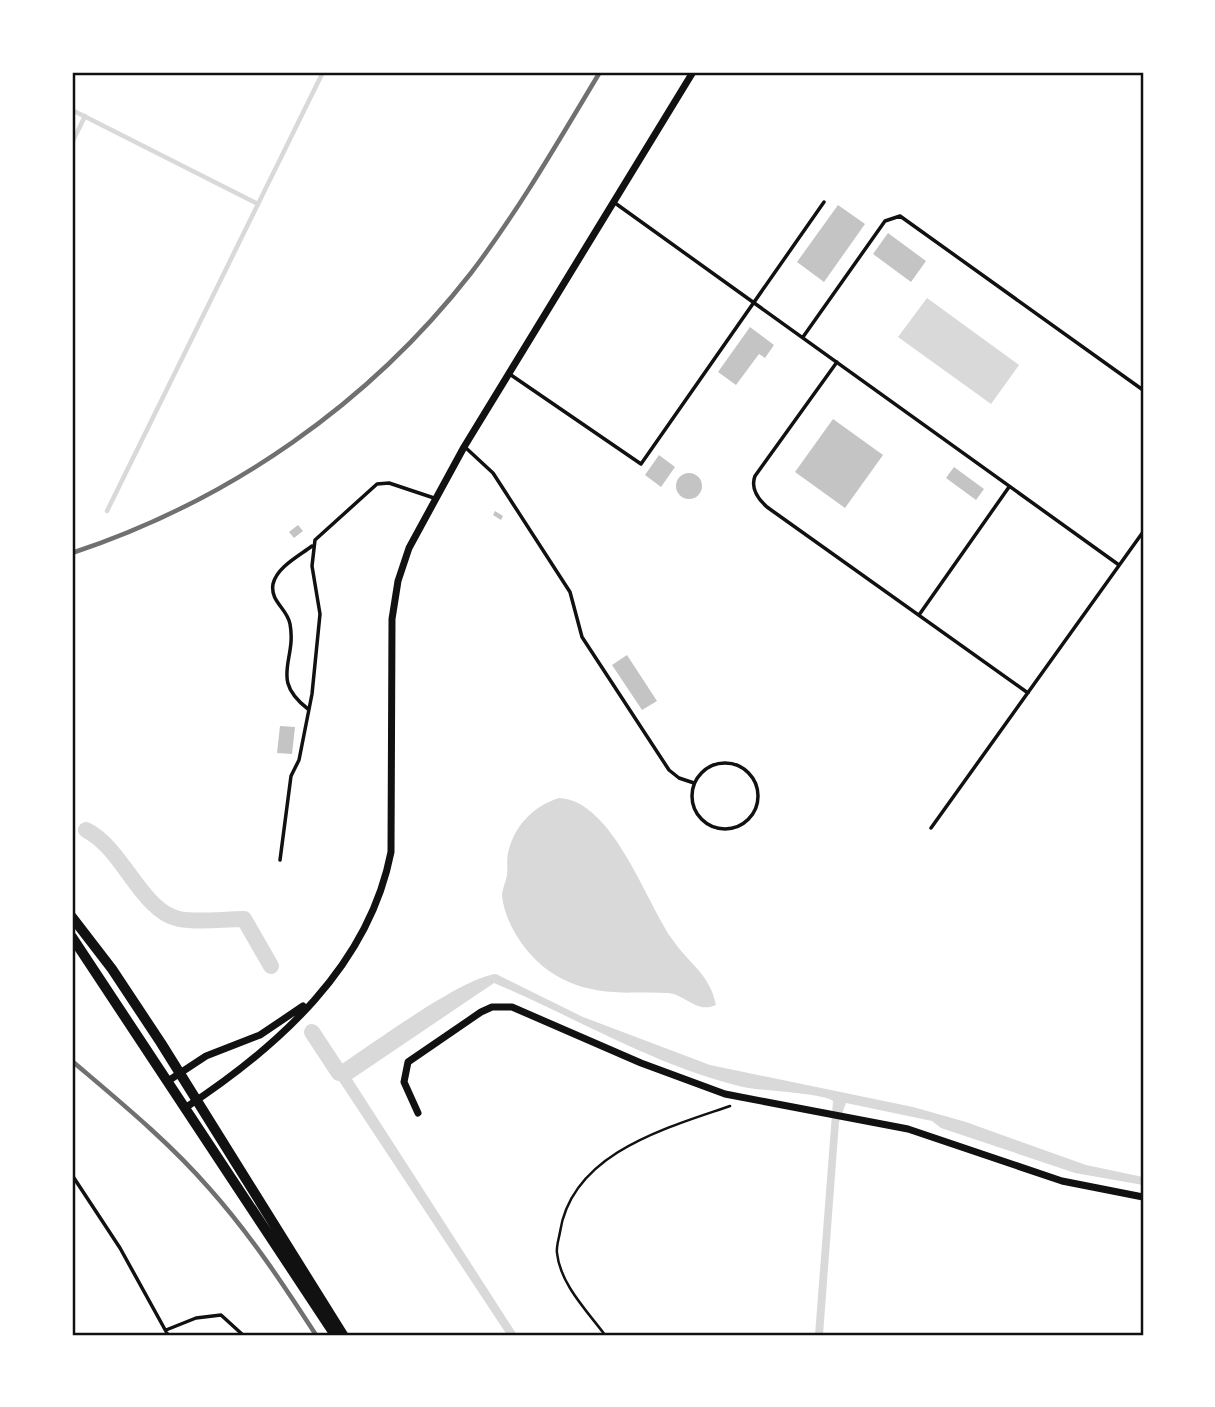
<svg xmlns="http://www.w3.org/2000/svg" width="1215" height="1407" font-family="'IBM Plex Sans',sans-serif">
<rect width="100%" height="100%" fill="#fff"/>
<path fill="#d9d9d9" d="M927 298 1019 365 991 404 898 337Z
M559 798C612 800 645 900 672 939 689 964 710 974 716 1005 696 1014 686 994 667 993 625 992 586 997 549 971 526 955 505 924 502 896 502 889 506 882 507 875 508 866 506 858 509 849 516 824 534 806 559 798Z
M496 974 583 1017 710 1065 913 1107 966 1122 1086 1165 1143 1177V1185L1075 1173 941 1128 932 1121 846 1103 839 1122 823 1335H815L833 1101C822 1093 762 1091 743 1087 655 1066 577 1018 494 983L352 1079 517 1335H507L324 1058 332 1051 340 1065C374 1043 461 978 496 974Z"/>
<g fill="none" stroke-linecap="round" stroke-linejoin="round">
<path stroke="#d9d9d9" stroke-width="4.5" d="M72 110 256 203
M72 143 85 116
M107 511 323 72"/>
<path stroke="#d9d9d9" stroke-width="16" d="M86 830C123 848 141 911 179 919 199 923 223 919 244 919L271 966
M312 1032 339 1073"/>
</g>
<path fill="#c4c4c4" d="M838 205 865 224 824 282 797 262Z
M888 233 926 261 911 282 873 254Z
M750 327 774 345 765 358 759 354 736 385 718 372Z
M833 419 883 455 845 508 795 472Z
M659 455 675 467 661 487 645 475Z
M954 467 984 489 976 500 946 478Z
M676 486a13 13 0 1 1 26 0a13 13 0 1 1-26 0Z
M495 511 503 516 501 520 493 515Z
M298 525 303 531 294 538 289 532Z
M627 655 657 701 642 710 612 665Z
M280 726 295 727 292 754 277 753Z"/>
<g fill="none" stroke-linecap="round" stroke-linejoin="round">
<path stroke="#111" stroke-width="2.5" d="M605 1335C588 1312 560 1284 557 1253 556 1247 559 1238 560 1232 572 1153 666 1128 730 1106"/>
<path stroke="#111" stroke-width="3.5" d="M615 203 1119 565
M803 337 885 221 900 216 1143 390
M837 362 755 476C750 489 758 499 767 507L1028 693
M511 375 641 464 824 202
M466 448 493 473 570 592 582 637 669 770 679 778 694 783
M919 615 1009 487
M308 709C269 679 297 661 290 624 287 608 270 602 273 584 277 567 299 556 312 546
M692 796a33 33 0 1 1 66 0a33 33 0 1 1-66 0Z
M931 828 1143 532
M280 860 291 776 299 760 312 694 320 614 312 566 315 540 377 484 389 483 434 498
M72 1175 120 1248 168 1335
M166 1330 196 1318 221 1315 243 1335"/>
<path stroke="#111" stroke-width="7" d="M168 1081 206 1056 260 1035 303 1006
M185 1108C278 1047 369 966 391 852L392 619 398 581 409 548 464 447 693 72
M418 1113 404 1082 408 1062 481 1012 492 1007H512L641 1063 725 1094 908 1129 1062 1181 1143 1197"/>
<path stroke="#111" stroke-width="10" d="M72 917 112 969 161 1043 343 1335
M72 937 335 1335"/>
<path stroke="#707070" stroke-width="4.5" d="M72 553C229 501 369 404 471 273 519 210 559 140 600 72
M72 1061C119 1101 168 1141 209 1188 250 1234 283 1284 316 1335"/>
</g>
<rect width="1215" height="1407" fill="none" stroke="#ffffff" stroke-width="147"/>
<rect x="74" y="74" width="1068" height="1260" fill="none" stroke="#111" stroke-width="2.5"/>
</svg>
